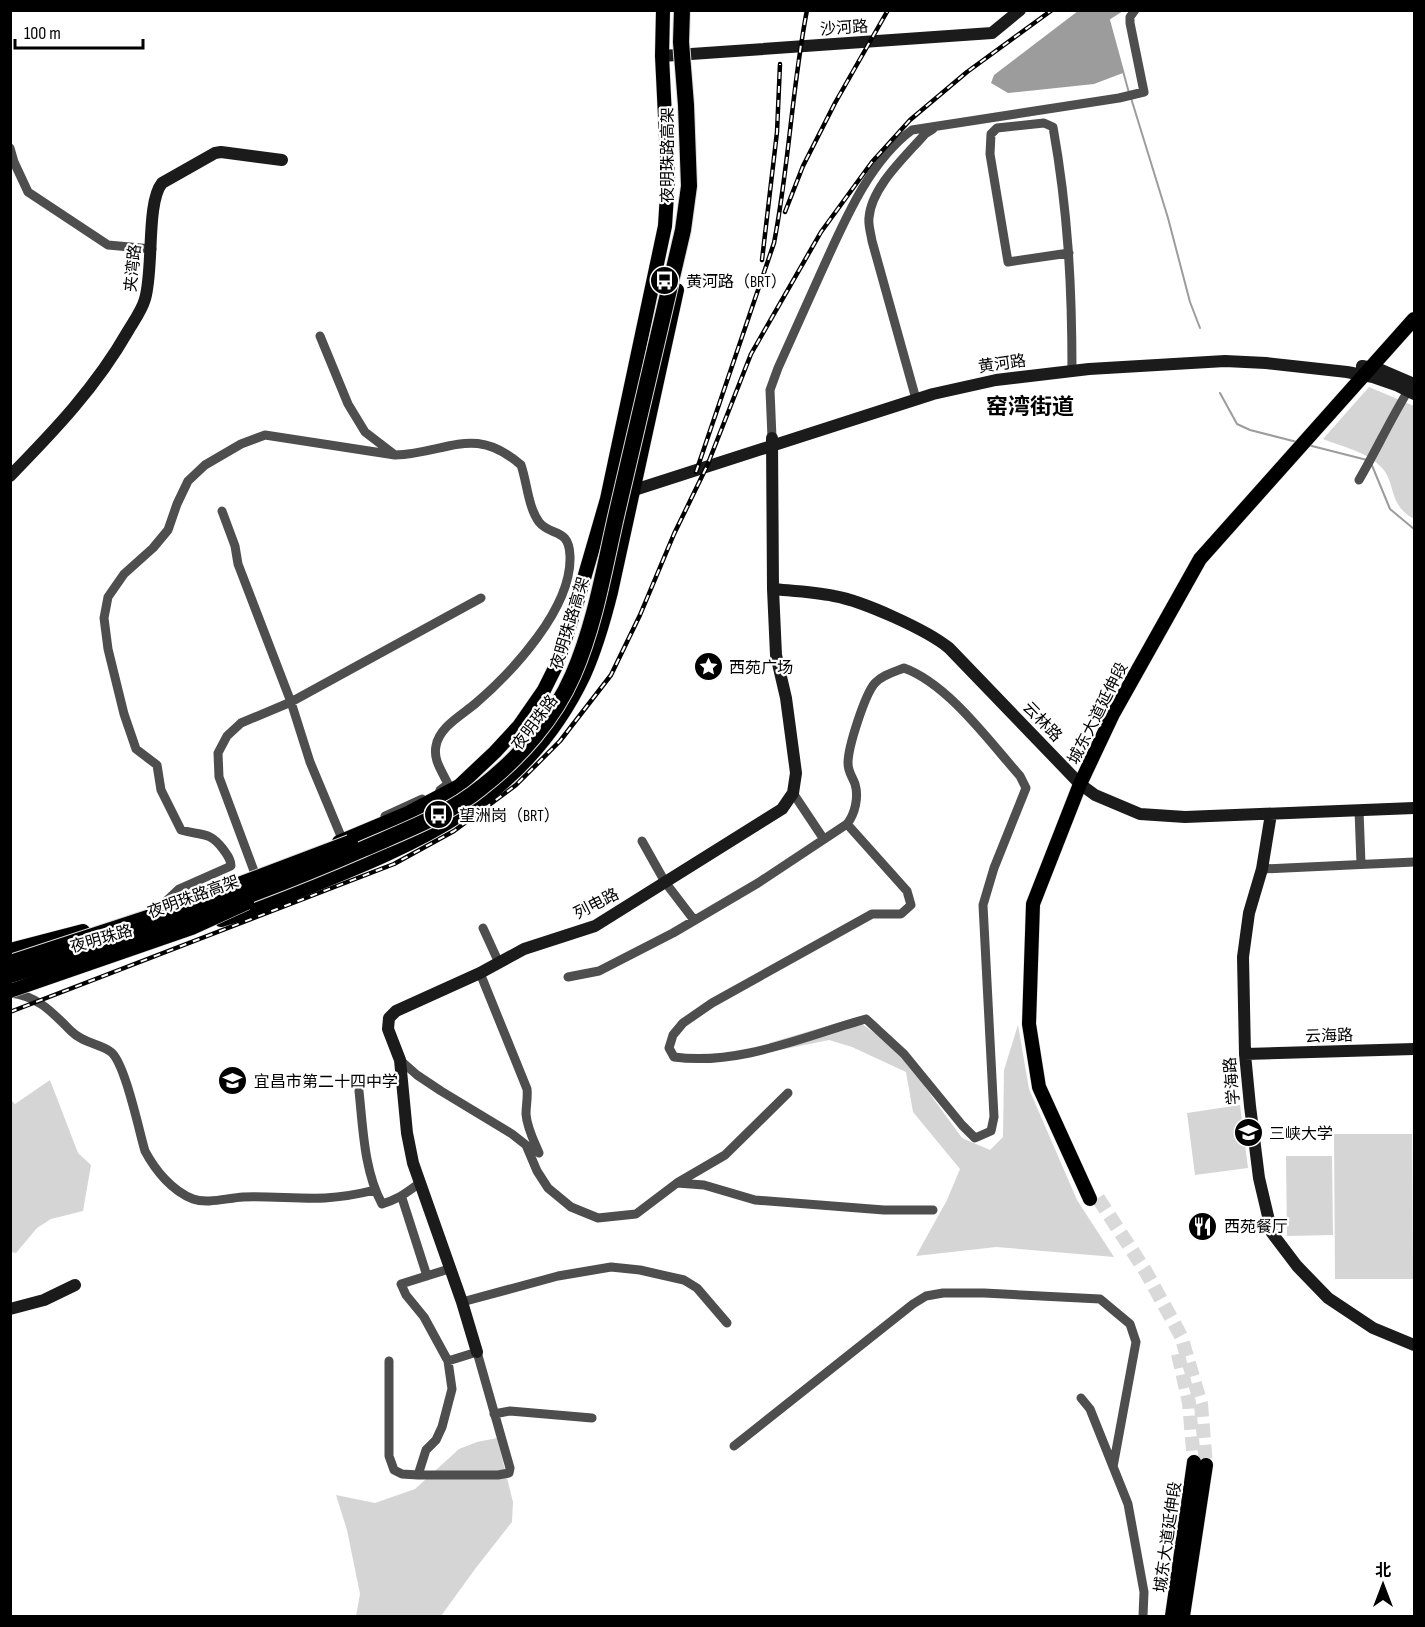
<svg xmlns="http://www.w3.org/2000/svg" width="1425" height="1627" font-family="'Sofia Sans Condensed','Noto Sans SC',sans-serif">
<rect width="100%" height="100%" fill="#fff"/>
<path fill="#d5d5d5" d="M1369 387 1414 406V519C1388 505 1396 483 1382 468 1368 452 1343 447 1323 439Z
M854 1018 899 1051 962 1138 990 1150 1003 1137 1004 1070 1018 1025 1029 1089 1077 1200 1114 1257 996 1247 916 1256 947 1200 960 1169 913 1112 906 1072 852 1047 829 1040 770 1052 769 1043Z
M50 1080 78 1153 91 1165 83 1211 51 1219 37 1228 16 1253 11 1252V1100L15 1104Z
M1240 1105 1248 1168 1195 1175 1187 1113Z
M1334 1134H1412L1413 1279H1335Z
M1286 1156H1332L1333 1235 1287 1236Z
M497 1438 513 1502 512 1522 475 1569 441 1616H356L360 1594 347 1530 336 1495 375 1503 415 1489 459 1449 477 1442Z"/>
<path fill="#9c9c9c" d="M1078 11H1123L1109 20 1123 73 1094 84 1008 93 991 83 994 75Z"/>
<g fill="none" stroke-linecap="round" stroke-linejoin="round">
<path stroke="#9c9c9c" stroke-width="2" d="M1109 20 1129 93
M1131 98 1168 218 1190 302 1200 328
M1220 393 1237 424 1250 430 1297 442
M1308 445 1367 460
M1371 463 1390 509 1414 529"/>
<path stroke="#d9d9d9" stroke-width="14" stroke-dasharray="14 7" stroke-linecap="butt" d="M1098 1198 1146 1272 1181 1336 1201 1404 1206 1465
M1178 1354 1189 1403 1194 1462"/>
<defs>
<path id="primary" d="M339 842 408 813 459 786 495 752 519 726 544 690 557 664 576 606 607 499 665 226 668 178 662 56 663 10
M221 920 250 911C386 854 516 819 584 675 596 648 604 620 611 592L677 290
M10 950 83 931
M1090 1199 1039 1087 1029 1024 1033 904 1080 784 1113 714 1200 559 1414 319
M1172 1616 1194 1462
M1183 1616 1206 1465"/>
</defs>
<use href="#primary" stroke="#dbdbdb" stroke-width="15"/>
<path stroke="#4e4e4e" stroke-width="9" d="M10 148 14 162 28 192 108 245 152 249
M1069 253 1008 262 990 154 991 134 997 128 1044 123 1053 127C1068 211 1072 286 1072 371
M320 336 348 404 365 432 395 455C448 453 474 424 521 465 527 482 528 507 539 522 551 537 569 527 570 556 572 608 513 671 476 703 462 715 439 727 436 746 433 760 442 771 448 784L440 790
M916 399 872 241C871 234 868 225 869 218 871 187 906 156 925 134L933 129
M772 438 770 390 778 368C793 335 808 301 823 268 845 220 869 162 912 130L1119 98 1144 92 1130 23V17L1135 10
M1359 480C1376 451 1390 420 1408 391
M222 511 235 546 238 564 291 702 310 762 343 841 345 839
M793 793 823 838
M1359 810 1361 864
M385 816 422 799
M642 841 665 882 694 920
M1262 869 1414 862
M254 871 219 777 218 753 227 736 241 723 291 702 481 598
M162 905 179 889 231 866C231 859 227 855 223 849 209 830 200 836 181 830L161 790 157 765 136 749 124 714 108 649 104 618 108 597 124 574 153 548 168 530 177 504 188 481 205 465 241 444 265 435 395 455
M483 928 499 963
M480 973 527 1089C528 1098 526 1105 526 1114 527 1128 534 1141 539 1153
M568 977 599 971 673 933 758 883 847 824C855 814 859 797 855 784 852 776 848 772 848 763 848 747 865 694 875 683 882 675 894 672 904 668 948 684 989 741 1020 776L1026 788 994 868 983 905 994 1117 991 1131 975 1138 962 1125 904 1054 866 1019C805 1036 739 1066 674 1057L669 1048 673 1035 683 1023 712 1003 872 914H901L911 905 907 891 847 824
M10 993C38 996 52 1012 71 1031 84 1044 99 1043 111 1052 125 1063 139 1131 145 1151 155 1170 172 1191 193 1199 207 1204 227 1198 243 1197 270 1196 298 1199 325 1198 342 1197 359 1194 375 1190
M400 1060 417 1075 441 1091 512 1134 526 1145 537 1171 548 1188 571 1207 598 1218 636 1214 677 1183 725 1155 788 1093
M359 1091C363 1128 364 1171 382 1204 401 1198 405 1193 420 1183
M677 1183 704 1185 755 1200 884 1210H933
M402 1198 427 1276
M462 1302 558 1276 611 1267 640 1270 684 1280 697 1288 727 1323
M389 1361V1456L394 1470 402 1474 418 1475H498L509 1473 510 1468 477 1352 448 1361
M1081 1398 1090 1409 1128 1504 1144 1592 1143 1616
M494 1414 510 1411 592 1418
M734 1446 913 1304 926 1296 943 1293H984L1100 1299 1130 1324 1136 1342 1113 1467
M418 1475 426 1450 436 1440 442 1427 452 1389 448 1361 424 1317 406 1295 401 1284 449 1269"/>
<path stroke="#1b1b1b" stroke-width="12" d="M662 56 992 33 1020 10
M1362 366 1379 369 1414 384
M10 476C55 430 96 387 128 331 134 321 142 310 145 299 154 269 146 203 162 183L215 153 221 152 282 160
M625 493 933 394 996 380 1089 369 1225 361 1266 363 1347 372 1373 377 1396 385 1414 394
M773 589C794 591 814 592 834 596 863 601 927 630 949 648L1080 784 1095 795 1140 814 1185 817 1414 808
M1271 814 1262 869 1249 913 1243 957 1245 1054 1250 1106 1259 1178 1272 1233 1297 1266 1328 1298 1373 1328 1414 1345
M1245 1054 1414 1049
M10 1309 44 1300 75 1285
M477 1352 462 1302 413 1163 407 1133 400 1060 388 1029 389 1018 396 1011 480 973 524 949 595 926 782 809 793 793 796 773 786 698 776 655 773 589 772 438"/>
<use href="#primary" stroke="#000" stroke-width="14"/>
<defs>
<path id="rail" d="M785 212 803 166 835 103 888 10
M762 260 777 132 780 64
M696 472 774 243C789 166 792 87 807 10
M10 1012 394 864 454 831 516 785 560 741 611 675 640 615 674 534 707 466 751 354 821 232 872 162 910 120 967 72 1052 10"/>
</defs>
<use href="#rail" stroke="#000" stroke-width="4.5"/>
<use href="#rail" stroke="#fff" stroke-width="2" stroke-dasharray="7" stroke-linecap="butt"/>
<defs>
<path id="primary-bridge" d="M10 991 192 928 247 903"/>
<path id="highway-bridge" d="M10 963 178 908 350 843
M10 975C130 939 249 899 363 849 404 831 448 815 482 787 519 758 554 719 573 675 596 622 605 563 618 508 640 415 661 322 683 230L689 186 686 105 681 42 682 10"/>
</defs>
<use href="#primary-bridge" stroke="#dbdbdb" stroke-width="15" stroke-linecap="butt"/>
<use href="#highway-bridge" stroke="#dbdbdb" stroke-width="18" stroke-linecap="butt"/>
<use href="#primary-bridge" stroke="#000" stroke-width="14"/>
<use href="#highway-bridge" stroke="#000" stroke-width="16"/>
</g>
<defs>
<symbol id="bus-disc" viewBox="-11 -11 22 22"><circle r="9.5" fill="#000" stroke="#fff"/><path d="M-5-6H5V4H4V6H2V4H-2V6H-4V4H-5ZM-3.5-4V0h7V-4ZM-3.5 1.2v1.5H-2V1.2ZM2 1.2v1.5H3.5V1.2Z" fill="#fff"/></symbol>
<symbol id="sight-disc" viewBox="-11 -11 22 22"><circle r="9.5" fill="#000" stroke="#fff"/><path d="M0-6L1.8-2.2L6-1.7L2.9 1.2L3.7 5.4L0 3.3L-3.7 5.4L-2.9 1.2L-6-1.7L-1.8-2.2Z" fill="#fff"/></symbol>
<symbol id="school-disc" viewBox="-11 -11 22 22"><circle r="9.5" fill="#000" stroke="#fff"/><path d="M0-5L7-2L0 1L-7-2ZM-4 1L0 2.5L4 1V4Q0 6-4 4Z" fill="#fff"/></symbol>
<symbol id="university-disc" viewBox="-11 -11 22 22"><circle r="9.5" fill="#000" stroke="#fff"/><path d="M0-5L7-2L0 1L-7-2ZM-4 1L0 2.5L4 1V4Q0 6-4 4Z" fill="#fff"/></symbol>
<symbol id="restaurant-disc" viewBox="-11 -11 22 22"><circle r="9.5" fill="#000" stroke="#fff"/><path d="M-5-6h1v4h1v-4h1v4h1v-4h1v5L-1.5 .5V6h-2V.5L-5-1ZM5-6V6H3V1.5H1.5Q1.5-4 5-6Z" fill="#fff"/></symbol>
</defs>
<g fill-rule="evenodd">
<use href="#bus-disc" x="648" y="264" width="33" height="33"/>
<use href="#sight-disc" x="692" y="650" width="33" height="33"/>
<use href="#bus-disc" x="422" y="798" width="33" height="33"/>
<use href="#school-disc" x="216" y="1064" width="33" height="33"/>
<use href="#university-disc" x="1232" y="1116" width="33" height="33"/>
<use href="#restaurant-disc" x="1186" y="1210" width="33" height="33"/>
</g>
<g text-anchor="middle" stroke-width="4.5" stroke-linejoin="round" paint-order="stroke">
<g font-size="16" fill="#000" stroke="#fff">
<text transform="translate(844 27) rotate(-4)" y="6">沙河路</text>
<text transform="translate(667 155) rotate(-90)" y="6">夜明珠路高架</text>
<text transform="translate(132 268) rotate(-84)" y="6">夹湾路</text>
<text transform="translate(1002 363) rotate(-8)" y="6">黄河路</text>
<text transform="translate(569 623) rotate(-73)" y="6">夜明珠路高架</text>
<text transform="translate(1097 713) rotate(-63)" y="6">城东大道延伸段</text>
<text transform="translate(1043 721) rotate(46)" y="6">云林路</text>
<text transform="translate(534 722) rotate(-53)" y="6">夜明珠路</text>
<text transform="translate(193 896) rotate(-20)" y="6">夜明珠路高架</text>
<text transform="translate(596 903) rotate(-27)" y="6">列电路</text>
<text transform="translate(101 938) rotate(-16)" y="6">夜明珠路</text>
<text transform="translate(1329 1035) rotate(-2)" y="6">云海路</text>
<text transform="translate(1231 1081) rotate(-95)" y="6">学海路</text>
<text transform="translate(1167 1537) rotate(-82)" y="6">城东大道延伸段</text>
</g>
<g font-size="16" fill="#000" stroke="#fff" text-anchor="start">
<text x="686" y="287">黄河路（BRT）</text>
<text x="729" y="673">西苑广场</text>
<text x="459" y="821">望洲岗（BRT）</text>
<text x="254" y="1087">宜昌市第二十四中学</text>
<text x="1269" y="1139">三峡大学</text>
<text x="1224" y="1232">西苑餐厅</text>
</g>
<g font-size="22" font-weight="bold" fill="#000" stroke="#fff">
<text x="1030" y="414">窑湾街道</text>
</g>
</g>
<rect width="1425" height="1627" fill="none" stroke="#000000" stroke-width="24"/>
<g transform="translate(1383 1585)" stroke="#ffffff" stroke-width="4.5" paint-order="stroke">
<path d="M0-4.5L10 22L0 15L-10 22Z" fill="#000000"/>
<text y="-9" font-size="16" font-weight="bold" text-anchor="middle" fill="#000000">北</text>
</g>
<path d="M15 39v9h128v-9" fill="none" stroke="#000000" stroke-width="3"/>
<text x="24" y="39" font-size="18" fill="#000000" stroke="#ffffff" stroke-width="4.5" paint-order="stroke">100 m</text>
</svg>
